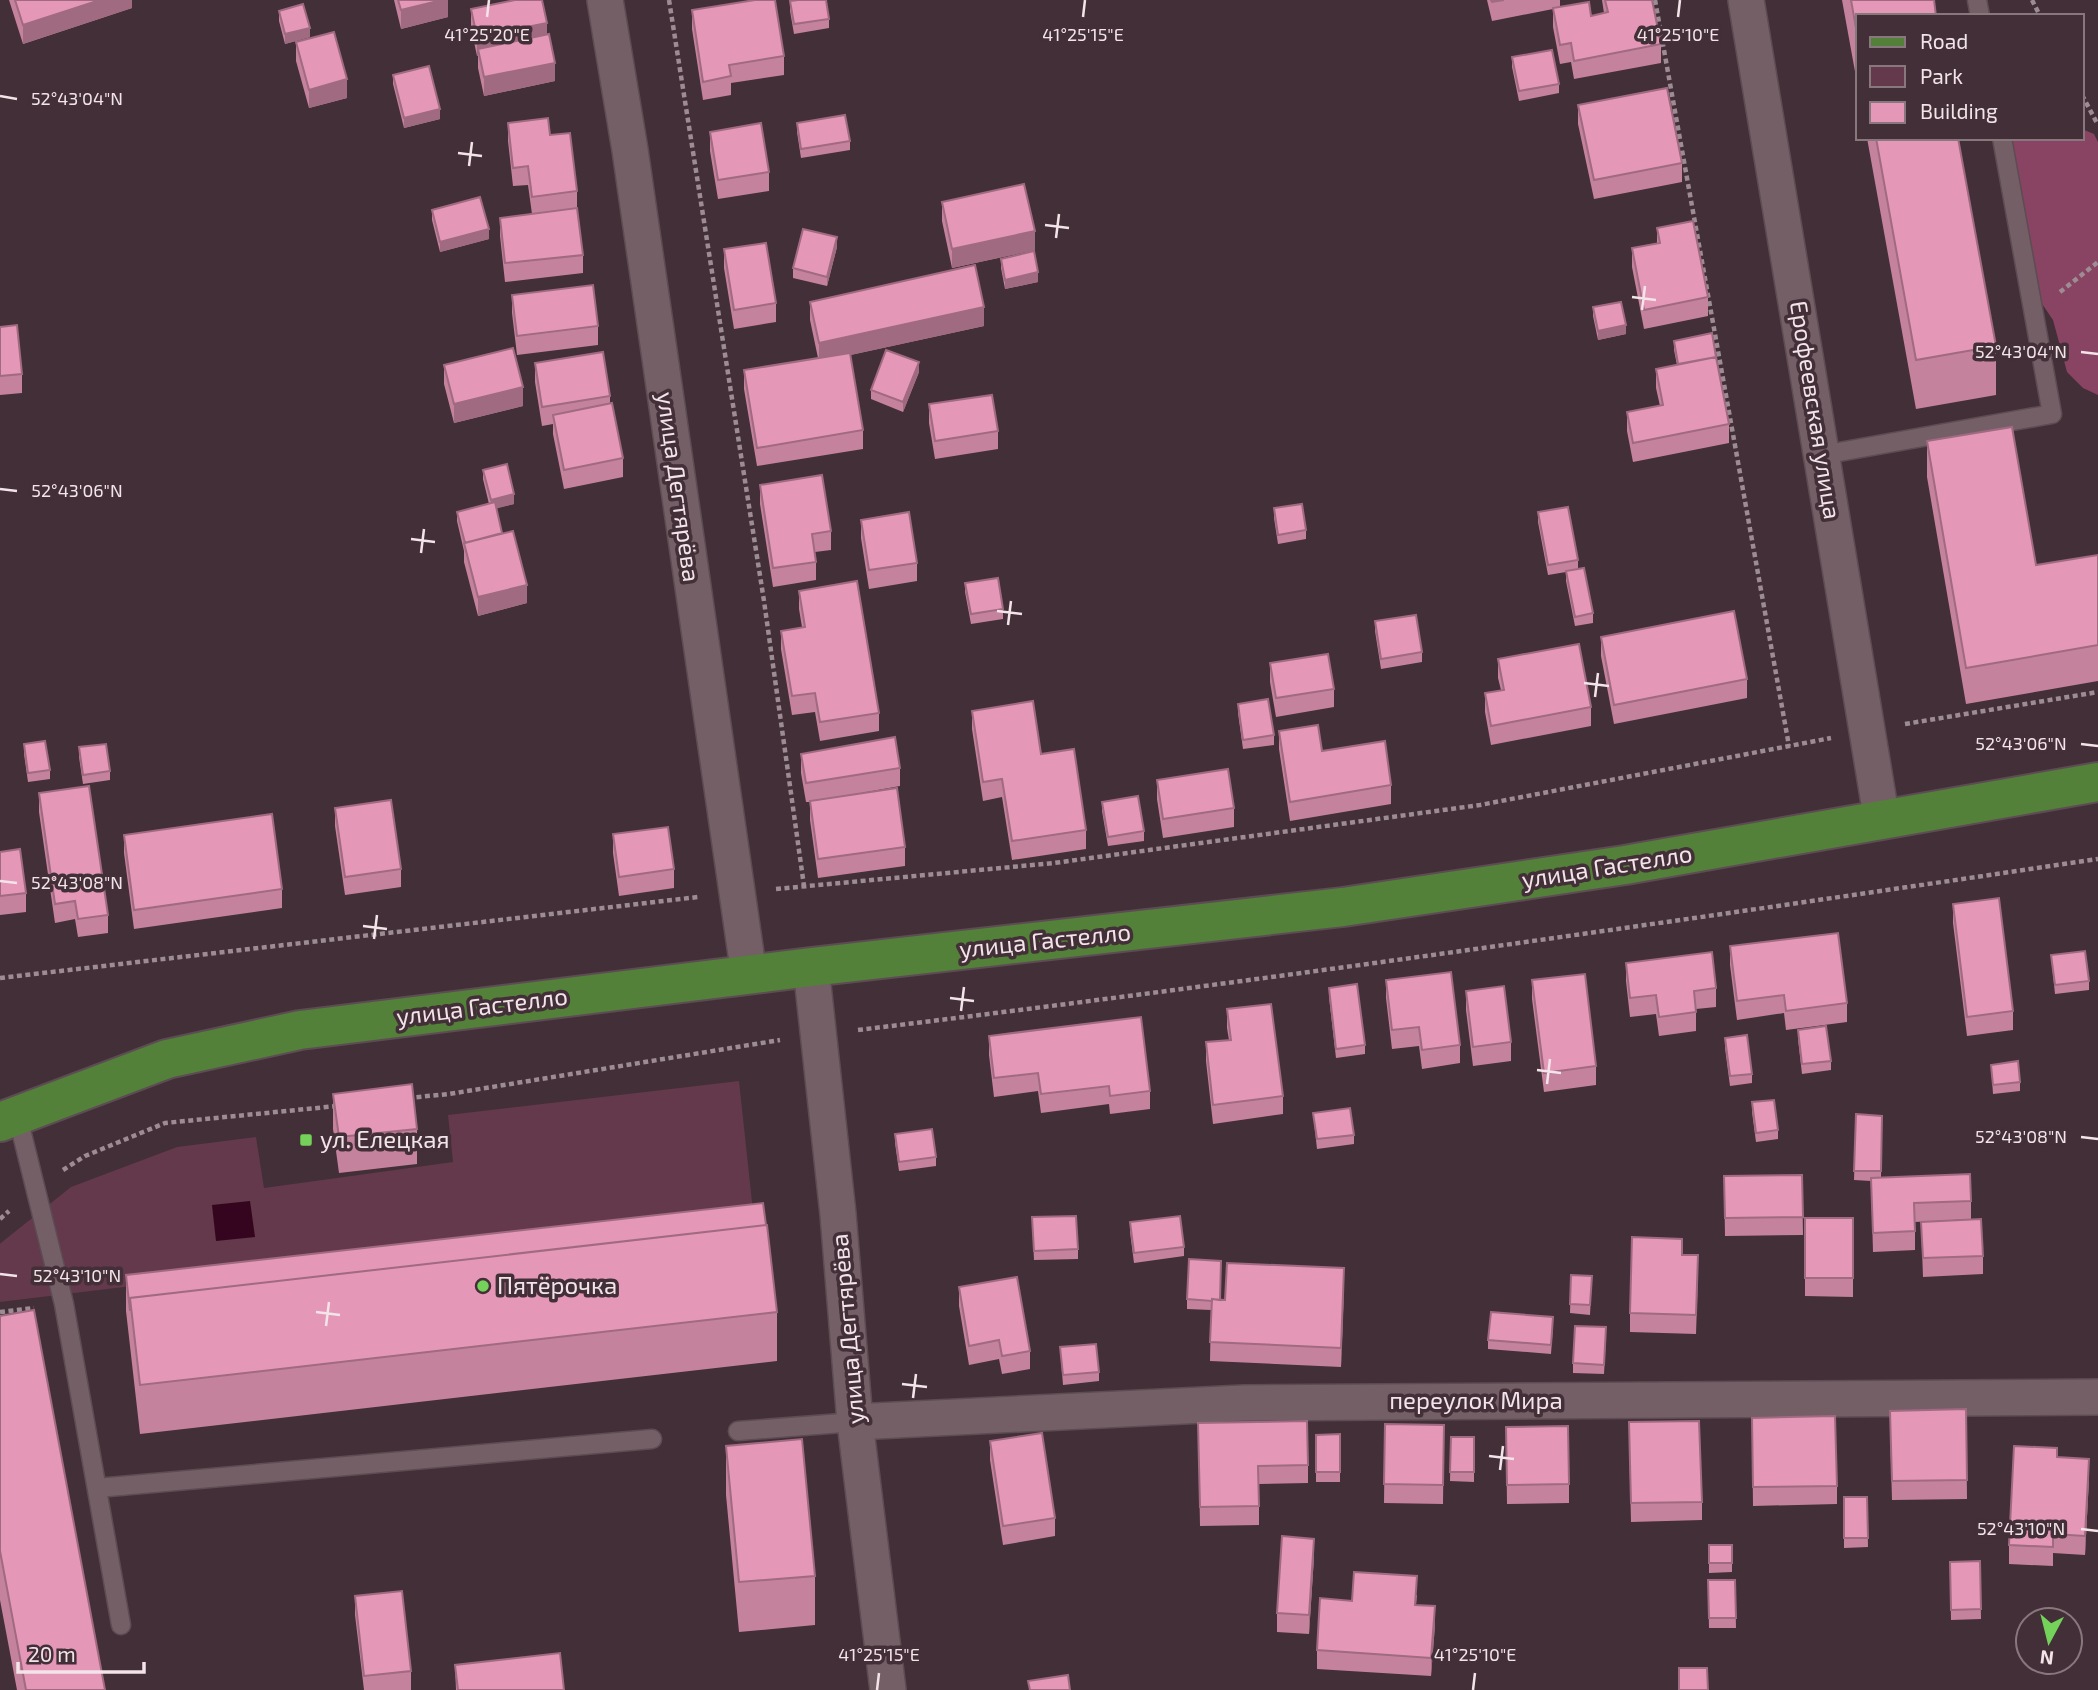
<svg xmlns="http://www.w3.org/2000/svg" width="2098" height="1690" font-family="'Exo 2',sans-serif">
<rect width="100%" height="100%" fill="#432f37"/>
<path fill="#63394b" d="M739 1081 753 1211 0 1302V1244L2 1242 71 1187 177 1147 256 1137 264 1188 453 1162 448 1115Z"/>
<path fill="#894363" d="M2082 129 2094 134 2098 142V395L2083 388 2067 372 2053 320 2023 276 1994 138H2082Z"/>
<path fill="#35041e" d="M250 1201 255 1237 216 1241 212 1205Z"/>
<g fill="none" stroke-linecap="round" stroke-linejoin="round">
<defs>
<path id="service" d="M1977 0 1980 16
M1822 455 2052 414 2002 138
M17 1114 64 1304 121 1625
M738 1431 855 1422
M97 1488 652 1439"/>
<path id="minor" d="M605 0 630 150 749 975
M1746 0 1882 821
M811 967 838 1214 855 1422 888 1690
M855 1422 1244 1403 2098 1397"/>
<path id="primary" d="M0 1122 167 1059 300 1030 811 967 1343 907 1625 865 2098 782"/>
</defs>
<use href="#service" stroke="#5d4c53" stroke-width="21"/>
<use href="#minor" stroke="#5d4c53" stroke-width="38"/>
<use href="#primary" stroke="#5d4c53" stroke-width="42"/>
<path stroke="#9d8c93" stroke-width="4.5" stroke-dasharray="5 3.5" stroke-linecap="butt" d="M669 0 764 601 804 886
M1655 0 1789 746
M2032 0 2040 16
M2082 95 2098 125
M2060 292 2098 262
M1905 724 2098 692
M776 889 1054 863 1480 805 1831 738
M0 978 698 897
M858 1030C1272 980 1685 920 2098 859
M408 1098 449 1094 780 1040
M63 1170 85 1156 165 1123 337 1106
M0 1219 9 1211
M0 1312 34 1308"/>
<use href="#service" stroke="#755f67" stroke-width="18"/>
<use href="#minor" stroke="#755f67" stroke-width="35"/>
<use href="#primary" stroke="#53813a" stroke-width="38"/>
</g>
<path fill="#c5829d" d="M9 0H132V8L23 44Z
M394 0H448V17L401 29Z
M1487 0H1560V7L1591 16 1604 13 1602 0H1652L1661 44V63L1574 79 1571 62 1560 64 1553 27V9L1492 21Z
M1842 0H1934L1858 16V88Z
M790 1 829 19V28L794 34 790 11Z
M471 9 547 35 555 81 484 96 478 68V56H477L471 28Z
M692 10 784 56V75L731 83V95L703 100 692 29Z
M279 11 310 37 285 44 279 21Z
M296 42 347 98 309 108 296 61Z
M1512 57 1559 84V93L1519 101 1512 67Z
M393 75 440 119 404 128 393 84Z
M1578 105 1682 163V182L1594 199 1578 124Z
M508 123 550 135 577 191V208L583 255V273L505 282 500 236V218L532 214 528 185 513 186 508 141Z
M797 123 850 141V150L801 158 797 132Z
M710 132 769 172V191L718 199 710 151Z
M1867 138H1958L1996 346V395L1916 409Z
M942 202 1035 250 952 268 942 221Z
M432 210 489 239 440 252 432 220Z
M1657 228 1708 297V316L1644 329 1632 267V248L1657 243Z
M837 247 827 286 793 278V268Z
M724 249 776 303V322L734 329 724 268Z
M1001 259 1038 282 1005 289 1001 268Z
M512 295 598 326V345L517 355 512 313Z
M810 302 984 326 850 355 863 430V449L757 466 744 389V370L818 358 810 320Z
M1593 307 1626 334 1598 340 1593 316Z
M0 327 22 374V393L0 395Z
M1674 341 1729 424V443L1633 462 1627 431V412L1660 406 1656 388V369L1677 365 1674 350Z
M535 363 610 396V403L623 458V477L564 489 553 434V424L542 426 535 382Z
M444 365 523 406 454 423 444 384Z
M919 372 903 412 871 399V390Z
M929 404 998 431V449L935 459 929 423Z
M1927 441 2036 565 2098 555V681L1966 704 1927 477Z
M483 470 514 504 496 508 502 533 527 603 478 616 464 562V551L457 521V512L489 504 483 479Z
M760 485 831 531V550L815 552 816 562V580L773 587 760 504Z
M1274 508 1306 530V539L1278 544 1274 518Z
M1538 512 1578 560V569L1593 613V623L1575 626 1566 581V572L1548 575 1538 522Z
M861 520 917 563V581L869 589 861 538Z
M965 583 1003 609V619L971 624 965 592Z
M799 591 879 713V731L820 741 815 712 792 715 781 649V631L802 627 799 609Z
M1375 621 1422 652V662L1381 669 1375 631Z
M1601 637 1747 679V698L1614 724 1601 656Z
M1498 659 1591 707V726L1491 745 1485 712V693L1501 690 1498 678Z
M1270 663 1334 689V707L1276 717 1270 682Z
M1238 704 1274 735V745L1243 749 1238 713Z
M972 711 1041 754 1086 830V849L1012 860 1002 797 983 801 972 729Z
M1279 731 1391 785V804L1290 821 1279 749Z
M24 744 50 770V779L28 782 24 754Z
M79 747 110 771V780L83 784 79 757Z
M801 754 900 768V786L839 797 905 847V866L818 878 810 820V802H806L801 773Z
M1157 780 1234 808V827L1163 838 1157 799Z
M39 793 108 915V933L78 937 75 919 55 923 39 812Z
M1102 802 1144 831V841L1108 846 1102 811Z
M335 808 401 869V887L345 895 335 826Z
M613 834 674 869V888L619 896 613 853Z
M124 835 282 889V908L134 929 124 853Z
M0 852 26 893V912L0 915Z
M1953 904 2013 1011V1030L1967 1036 1953 923Z
M1730 946 1847 1003V1022L1786 1030 1784 1013 1737 1020 1730 965Z
M2051 955 2089 981V990L2055 994Z
M1626 963 1716 988V1007L1696 1009V1031L1659 1036 1656 1014 1630 1017 1626 981Z
M1386 980 1460 1045V1063L1422 1069 1419 1046 1392 1049 1386 998Z
M1532 980 1596 1066V1085L1544 1092 1532 999Z
M1329 988 1365 1045V1054L1336 1058 1329 997Z
M1466 991 1511 1042V1061L1473 1066 1466 1010Z
M1227 1009 1283 1096V1114L1213 1124 1206 1061V1042L1229 1040 1227 1028Z
M1798 1030 1831 1061V1070L1802 1074 1798 1039Z
M989 1036 1150 1091V1109L1110 1114 1109 1104 1041 1113 1038 1091 994 1097 989 1055Z
M1725 1038 1752 1074V1083L1730 1086 1725 1048Z
M1991 1065 2020 1082V1091L1993 1094Z
M333 1094 417 1129V1164L339 1173 333 1129Z
M1752 1102 1778 1130V1139L1756 1142 1752 1112Z
M1313 1113 1354 1135V1144L1317 1149Z
M1856 1114 1882 1116 1881 1177 1971 1201V1219L1915 1222V1250L1873 1252 1871 1181 1854 1180Z
M895 1134 936 1157V1166L899 1171 895 1143Z
M1802 1175 1803 1235 1725 1236 1724 1176Z
M1032 1217 1078 1249V1259L1034 1260Z
M1805 1218H1853V1297L1805 1296Z
M1130 1222 1184 1247V1256L1134 1263 1130 1232Z
M1921 1222 1983 1256V1274L1923 1277Z
M1682 1255 1698 1274 1696 1334 1630 1332V1313Z
M126 1275 777 1312V1361L140 1434 126 1311Z
M1571 1275 1592 1276 1590 1315 1570 1313Z
M959 1287 1030 1351V1369L1002 1374 999 1359 969 1365 959 1306Z
M1344 1287 1341 1367 1210 1361 1211 1310 1187 1309V1299L1225 1300Z
M0 1316 105 1690H17L0 1600Z
M1553 1326 1551 1354 1488 1349V1340Z
M1606 1337 1604 1374 1573 1373V1363Z
M1060 1347 1099 1372V1381L1063 1385Z
M1966 1409 1967 1499 1892 1500 1890 1430Z
M1752 1418 1837 1486V1504L1753 1506Z
M1198 1423 1308 1465V1483L1259 1484V1525L1200 1526Z
M1385 1424 1444 1425 1443 1504 1384 1503Z
M1506 1427 1569 1484V1503L1507 1504Z
M1340 1434V1482H1316V1435Z
M1451 1437H1474V1482L1450 1481Z
M990 1441 1055 1518V1536L1003 1545 990 1460Z
M1629 1441 1702 1502V1520L1631 1522Z
M726 1446 815 1576V1625L739 1632 726 1495Z
M2057 1457 2089 1478 2085 1555 2053 1553V1566L2009 1564V1545Z
M1844 1497H1867L1868 1547 1844 1548Z
M1709 1545 1732 1563V1572L1709 1573Z
M1314 1557 1309 1634 1277 1632V1613Z
M1980 1561 1981 1619 1951 1620 1950 1562Z
M1708 1580H1735L1736 1628H1709Z
M1417 1595 1416 1605 1435 1625 1431 1676 1317 1669V1650L1352 1601Z
M355 1596 411 1671V1690H364L355 1615Z
M455 1665 564 1690H456Z"/>
<path fill="#a06a80" d="M100 0H132V8L23 44V25Z
M442 0H448V17L401 29V10Z
M547 23V42L478 49V56H477V37Z
M310 28V37L285 44V34Z
M555 63V81L484 96V77Z
M347 79V98L309 108V90Z
M440 109V119L404 128V118Z
M489 229V239L440 252V242Z
M1035 231V250L952 268V249Z
M837 237V247L827 286V277Z
M1038 272V282L1005 289V280Z
M984 307V326L819 362V343Z
M1626 325V334L1598 340V331Z
M919 362V372L903 412V402Z
M523 387V406L454 423V404Z
M514 494V504L491 510V500Z
M527 585V603L478 616V597Z
M1344 1268V1287L1341 1367V1348Z
M2089 1459V1478L2085 1555V1536Z
M1314 1539V1557L1309 1634V1615Z
M1435 1606V1625L1431 1676V1658Z"/>
<path fill="#e597b7" stroke="#a06a80" stroke-width="2" d="M15 0H100L23 25Z
M398 0H442L401 10Z
M515 0H542L547 23 477 37 471 9Z
M755 0H775L784 56 729 65 731 76 703 82 692 10Z
M798 0H826L829 19 794 24 790 1Z
M1491 0H1504L1492 2Z
M1605 0H1652L1661 44 1574 61 1571 43 1560 45 1553 8 1589 2 1591 16 1608 12Z
M1851 0H1934L1936 16H1858V39Z
M303 4 310 28 285 34 279 11Z
M334 32 347 79 309 90 296 42Z
M549 34 555 63 484 77 478 49Z
M1552 50 1559 84 1519 91 1512 57Z
M429 66 440 109 404 118 393 75Z
M1667 88 1682 163 1594 180 1578 105Z
M845 115 850 141 801 149 797 123Z
M548 118 550 135 570 133 577 191 532 197 528 166 513 168 508 123Z
M761 123 769 172 718 180 710 132Z
M1876 138H1958L1996 346 1916 360Z
M1024 184 1035 231 952 249 942 202Z
M480 197 489 229 440 242 432 210Z
M577 208 583 255 505 263 500 218Z
M1693 221 1708 297 1644 310 1632 248 1660 243 1657 228Z
M803 229 837 237 827 277 793 268Z
M766 243 776 303 734 310 724 249Z
M1034 251 1038 272 1005 280 1001 259Z
M975 265 984 307 819 343 810 302Z
M593 285 598 326 517 336 512 295Z
M1621 302 1626 325 1598 331 1593 307Z
M17 325 22 374 0 376V327Z
M1712 333 1716 357 1678 364 1674 341Z
M513 348 523 387 454 404 444 365Z
M886 350 919 362 903 402 871 390Z
M603 352 610 396 542 407 535 363Z
M850 353 863 430 757 448 744 370Z
M1716 357 1729 424 1633 443 1627 412 1663 405 1656 369Z
M992 395 998 431 935 441 929 404Z
M612 403 623 458 564 470 553 415Z
M2012 427 2036 565 2098 555V645L1966 668 1927 441Z
M507 464 514 494 491 500 483 470Z
M822 475 831 531 812 534 816 562 773 568 760 485Z
M495 502 502 533 465 543 457 512Z
M1302 504 1306 530 1278 535 1274 508Z
M1568 507 1578 560 1548 565 1538 512Z
M909 512 917 563 869 570 861 520Z
M513 531 527 585 478 597 464 543Z
M1584 568 1593 613 1575 617 1566 571Z
M998 578 1003 609 971 614 965 583Z
M857 581 879 713 820 722 815 693 792 696 781 631 805 627 799 591Z
M1734 611 1747 679 1614 705 1601 637Z
M1416 615 1422 652 1381 659 1375 621Z
M1579 644 1591 707 1491 726 1485 693 1504 690 1498 659Z
M1328 654 1334 689 1276 698 1270 663Z
M1268 699 1274 735 1243 740 1238 704Z
M1033 701 1041 754 1074 749 1086 830 1012 841 1002 779 983 782 972 711Z
M1318 725 1322 751 1385 741 1391 785 1290 802 1279 731Z
M895 737 900 768 806 783 801 754Z
M45 741 50 770 28 773 24 744Z
M106 744 110 771 83 775 79 747Z
M1228 769 1234 808 1163 819 1157 780Z
M89 786 108 915 78 919 75 901 55 904 39 793Z
M897 788 905 847 818 859 810 801Z
M1138 796 1144 831 1108 837 1102 802Z
M391 800 401 869 345 877 335 808Z
M272 814 282 889 134 910 124 835Z
M668 827 674 869 619 877 613 834Z
M20 849 26 893 0 896V852Z
M1999 898 2013 1011 1967 1017 1953 904Z
M1838 933 1847 1003 1786 1011 1784 995 1737 1001 1730 946Z
M2085 951 2089 981 2055 985 2051 955Z
M1712 952 1716 988 1694 991 1696 1012 1659 1017 1656 995 1630 998 1626 963Z
M1451 972 1460 1045 1422 1050 1419 1027 1392 1030 1386 980Z
M1585 974 1596 1066 1544 1073 1532 980Z
M1357 984 1365 1045 1336 1049 1329 988Z
M1504 986 1511 1042 1473 1047 1466 991Z
M1271 1004 1283 1096 1213 1105 1206 1042 1231 1040 1227 1009Z
M1141 1017 1150 1091 1110 1096 1109 1086 1041 1094 1038 1073 994 1078 989 1036Z
M1826 1026 1831 1061 1802 1064 1798 1030Z
M1747 1035 1752 1074 1730 1076 1725 1038Z
M2018 1061 2020 1082 1993 1085 1991 1065Z
M412 1084 417 1129 339 1137 333 1094Z
M1774 1100 1778 1130 1756 1133 1752 1102Z
M1350 1108 1354 1135 1317 1139 1313 1113Z
M1856 1114 1882 1116 1881 1171H1854Z
M932 1129 936 1157 899 1162 895 1134Z
M1970 1174 1971 1201 1914 1203 1915 1231 1873 1233 1871 1178Z
M1802 1175 1803 1217 1725 1218 1724 1176Z
M763 1203 766 1225 130 1298V1311L126 1275Z
M1076 1216 1078 1249 1034 1251 1032 1217Z
M1180 1216 1184 1247 1134 1253 1130 1222Z
M1805 1218H1853V1278H1805Z
M1981 1219 1983 1256 1923 1258 1921 1222Z
M767 1225 777 1312 140 1385 130 1298Z
M1632 1237 1682 1239V1255H1698L1696 1315 1630 1313Z
M1189 1259 1221 1261 1220 1300 1212 1299V1301L1187 1299Z
M1227 1263 1344 1268 1341 1348 1210 1342 1212 1299 1225 1300Z
M1571 1275 1592 1276 1590 1305 1570 1304Z
M1017 1277 1030 1351 1002 1356 999 1340 969 1346 959 1287Z
M34 1310 105 1690H26L0 1551V1316Z
M1491 1312 1553 1317 1551 1345 1488 1340Z
M1575 1326 1606 1327 1604 1365 1573 1363Z
M1096 1344 1099 1372 1063 1375 1060 1347Z
M1966 1409 1967 1480 1892 1481 1890 1411Z
M1835 1416 1837 1486 1753 1487 1752 1418Z
M1307 1421 1308 1465 1258 1466 1259 1506 1200 1507 1198 1423Z
M1699 1421 1702 1502 1631 1503 1629 1422Z
M1385 1424 1444 1425 1443 1485 1384 1484Z
M1568 1426 1569 1484 1507 1485 1506 1427Z
M1042 1433 1055 1518 1003 1526 990 1441Z
M1340 1434V1472H1316V1435Z
M1451 1437H1474V1472H1450Z
M802 1439 815 1576 739 1582 726 1446Z
M2014 1446 2057 1448V1457L2089 1459 2085 1536 2053 1534V1547L2009 1545Z
M1844 1497H1867L1868 1538H1844Z
M1282 1536 1314 1539 1309 1615 1277 1613Z
M1709 1545H1732V1563H1709Z
M1980 1561 1981 1609 1951 1610 1950 1562Z
M1354 1572 1417 1576 1415 1605 1435 1606 1431 1658 1317 1650 1320 1598 1352 1601Z
M1708 1580H1735L1736 1618H1709Z
M402 1591 411 1671 364 1676 355 1596Z
M560 1653 564 1690H458L455 1665Z
M1679 1668H1707L1708 1690H1679Z
M1068 1675 1070 1690H1030L1028 1681Z"/>
<path fill="none" stroke="#f2e4e9" stroke-width="2.5" d="M487 17 489 0M1083 17 1085 0M1678 17 1680 0M0 96 17 99M458 153 482 156M469 166 472 142M1045 225 1069 228M1056 238 1059 214M1632 297 1656 300M1642 310 1645 286M2081 352 2098 354M0 489 17 491M411 539 435 542M421 553 424 529M997 611 1022 614M1008 625 1011 601M1584 683 1609 686M1595 697 1598 673M2081 744 2098 746M0 881 17 883M363 926 387 929M374 939 377 915M950 998 974 1001M961 1011 964 987M1537 1070 1561 1073M1547 1084 1550 1059M2081 1137 2098 1139M0 1274 17 1276M316 1312 340 1315M326 1326 329 1302M902 1384 927 1387M913 1398 916 1374M1489 1456 1514 1459M1500 1470 1503 1446M2081 1529 2098 1531M877 1690 879 1673M1473 1690 1475 1673"/>
<g fill="#74d25b" stroke="#432f37" stroke-width="2.5">
<rect x="299" y="1133" width="14" height="14" rx="3.5"/>
<circle cx="483" cy="1286" r="7"/>
</g>
<g text-anchor="middle" stroke-width="7" stroke-linejoin="round" paint-order="stroke">
<g font-size="24" fill="#f2e4e9" stroke="#432f37">
<text transform="translate(1815 410) rotate(81)" y="8">Ерофеевская улица</text>
<text transform="translate(678 487) rotate(82)" y="8">улица Дегтярёва</text>
<text transform="translate(1607 867) rotate(-9)" y="8">улица Гастелло</text>
<text transform="translate(1045 941) rotate(-6)" y="8">улица Гастелло</text>
<text transform="translate(482 1007) rotate(-7)" y="8">улица Гастелло</text>
<text transform="translate(848 1329) rotate(-95)" y="8">улица Дегтярёва</text>
<text x="1476" y="1409">переулок Мира</text>
</g>
<g font-size="24" fill="#f2e4e9" stroke="#432f37" text-anchor="start">
<text x="320" y="1148">ул. Елецкая</text>
<text x="497" y="1294">Пятёрочка</text>
</g>
</g>
<g font-size="18" text-anchor="middle" fill="#f2e4e9" stroke="#432f37" stroke-width="7" stroke-linejoin="round" paint-order="stroke">
<text x="487" y="41">41°25'20"E</text>
<text x="1083" y="41">41°25'15"E</text>
<text x="1678" y="41">41°25'10"E</text>
<text x="77" y="105">52°43'04"N</text>
<text x="2021" y="358">52°43'04"N</text>
<text x="77" y="497">52°43'06"N</text>
<text x="2021" y="750">52°43'06"N</text>
<text x="77" y="889">52°43'08"N</text>
<text x="2021" y="1143">52°43'08"N</text>
<text x="77" y="1282">52°43'10"N</text>
<text x="2021" y="1535">52°43'10"N</text>
<text x="879" y="1661">41°25'15"E</text>
<text x="1475" y="1661">41°25'10"E</text>
</g>
<rect x="1856" y="14" width="228" height="126" fill="#432f37" stroke="#89777e" stroke-width="2"/>
<rect x="1870" y="37" width="35" height="10" fill="#53813a" stroke="#89777e" stroke-width="2"/>
<text x="1920" y="49" font-size="21" fill="#f2e4e9">Road</text>
<rect x="1870" y="66" width="35" height="21" fill="#63394b" stroke="#89777e" stroke-width="2"/>
<text x="1920" y="84" font-size="21" fill="#f2e4e9">Park</text>
<rect x="1870" y="102" width="35" height="21" fill="#e597b7" stroke="#89777e" stroke-width="2"/>
<text x="1920" y="119" font-size="21" fill="#f2e4e9">Building</text>
<g transform="translate(2049 1641) rotate(187)"><circle r="33" fill="#432f37" stroke="#89777e" stroke-width="2"/>
<path d="M0-5L12 26L0 18L-12 26Z" fill="#74d25b"/>
<text y="-10" font-size="19" font-weight="bold" text-anchor="middle" fill="#f2e4e9">N</text>
</g>
<path d="M18 1662v10h126v-10" fill="none" stroke="#f2e4e9" stroke-width="3.5"/>
<text x="28" y="1662" font-size="21" fill="#f2e4e9" stroke="#432f37" stroke-width="5" paint-order="stroke">20 m</text>
</svg>
